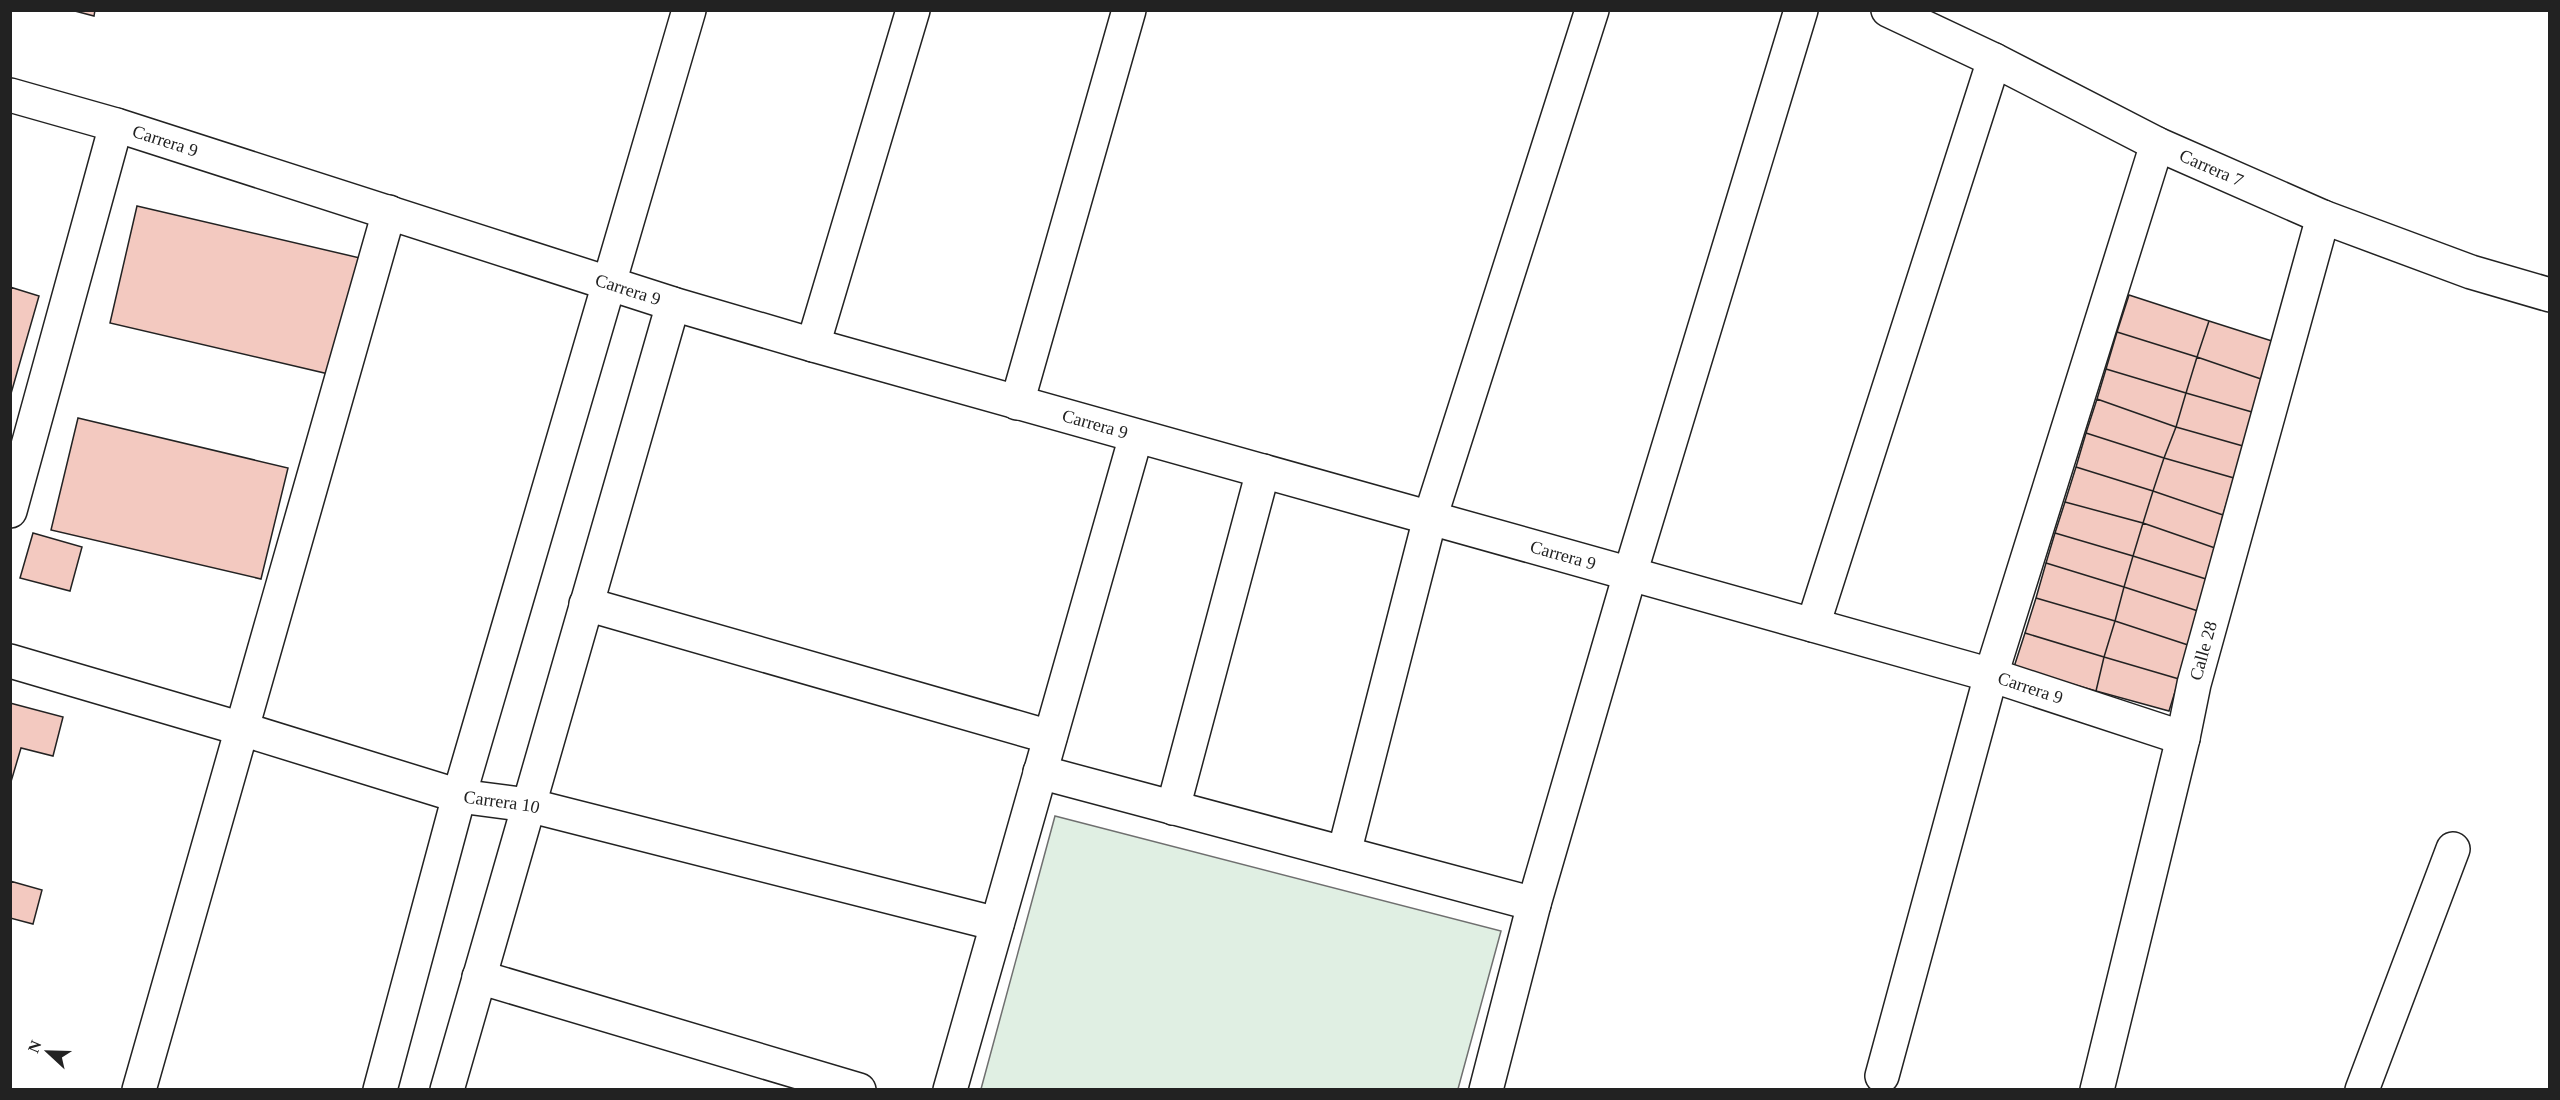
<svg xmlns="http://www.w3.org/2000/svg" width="2560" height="1100" font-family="'Times New Roman',serif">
<rect width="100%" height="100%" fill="#fff"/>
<path fill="#e0efe3" stroke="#6f6f6f" stroke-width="1.5" d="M1055 816 1501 931 1458 1089H981Z"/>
<path fill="#f3c9c0" stroke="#222" stroke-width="1.5" d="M71 10H95L94 16Z
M137 206 360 258 333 375 110 323Z
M10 287 39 296 10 397Z
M2129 295 2209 321 2197 357 2117 332Z
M2209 321 2272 341 2261 379 2197 357Z
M2117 332 2197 357 2186 393 2106 369Z
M2197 357 2261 379 2252 412 2186 393Z
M2106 369 2186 393 2176 427 2097 399Z
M2186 393 2252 412 2243 446 2176 427Z
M2097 399 2176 427 2164 458 2086 433Z
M78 418 288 468 261 579 51 530Z
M2176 427 2243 446 2234 478 2164 458Z
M2086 433 2164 458 2153 491 2076 467Z
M2164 458 2234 478 2223 515 2153 491Z
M2076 467 2153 491 2143 523 2065 502Z
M2153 491 2223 515 2215 548 2143 523Z
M2065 502 2143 523 2133 556 2055 533Z
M2143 523 2215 548 2206 579 2133 556Z
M33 533 82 547 70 591 20 578Z
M2055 533 2133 556 2124 587 2046 563Z
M2133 556 2206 579 2198 611 2124 587Z
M2046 563 2124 587 2115 621 2036 598Z
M2124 587 2198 611 2188 645 2115 621Z
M2036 598 2115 621 2104 657 2025 633Z
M2115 621 2188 645 2179 679 2104 657Z
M2025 633 2104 657 2096 691 2014 667Z
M2104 657 2179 679 2169 711 2096 691Z
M10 703 63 717 53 756 21 748 10 785Z
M10 881 42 890 33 924 10 918Z"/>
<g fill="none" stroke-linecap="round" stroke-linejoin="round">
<defs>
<g id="street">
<path id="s1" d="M10 95 116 125 673 304 813 345 1991 675 2183 738"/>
<path d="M813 345 913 10"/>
<path d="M1017 403 1129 10"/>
<path d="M10 511 116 125"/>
<path d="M586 604 1050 737"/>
<path d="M1813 625 1994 60"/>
<path id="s2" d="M10 661 242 729 459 796 528 805 997 924"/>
<path d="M1040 772 1534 904"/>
<path d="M1173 808 1263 471"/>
<path d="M1344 853 1430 518 1592 10"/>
<path d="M479 977 859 1090"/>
<path d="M1882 1076 1991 675 2157 144"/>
<path d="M139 1090 389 212"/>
<path d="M380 1090 459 796 689 10"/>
<path d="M447 1090 673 304"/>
<path d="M950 1090 1136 436"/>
<path d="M1486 1090 1534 904 1630 574 1801 10"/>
<path id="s3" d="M2097 1090 2183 738 2194 684 2323 217"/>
<path d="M2362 1090 2453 849"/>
</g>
<g id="secondary">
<path id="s4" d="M1888 10 1994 60 2157 144 2323 217 2471 272 2550 295"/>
</g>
</defs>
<use href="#street" stroke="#222" stroke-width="36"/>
<use href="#secondary" stroke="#222" stroke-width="36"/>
<use href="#street" stroke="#fff" stroke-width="33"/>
<use href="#secondary" stroke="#fff" stroke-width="33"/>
</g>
<g text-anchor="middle" stroke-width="4.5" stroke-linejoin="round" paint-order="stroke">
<g font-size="18" fill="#222" stroke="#fff">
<text dy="6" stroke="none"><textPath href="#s1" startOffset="162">Carrera 9</textPath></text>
<text dy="6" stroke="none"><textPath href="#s4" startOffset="360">Carrera 7</textPath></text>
<text dy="6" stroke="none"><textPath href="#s1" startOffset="648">Carrera 9</textPath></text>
<text dy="6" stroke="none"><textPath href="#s1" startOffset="1134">Carrera 9</textPath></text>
<text dy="6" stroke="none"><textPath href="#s1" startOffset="1620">Carrera 9</textPath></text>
<text dy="6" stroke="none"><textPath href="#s3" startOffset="452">Calle 28</textPath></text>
<text dy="6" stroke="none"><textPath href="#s1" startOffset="2106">Carrera 9</textPath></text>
<text dy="6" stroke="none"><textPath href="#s2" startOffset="512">Carrera 10</textPath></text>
</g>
</g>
<rect width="2560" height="1100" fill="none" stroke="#222222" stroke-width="24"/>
<g transform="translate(48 1052) rotate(292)" stroke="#ffffff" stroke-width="4.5" paint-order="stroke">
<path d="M0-4.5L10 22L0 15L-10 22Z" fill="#222222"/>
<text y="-9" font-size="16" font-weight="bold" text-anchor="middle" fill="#222222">N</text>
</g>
</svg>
